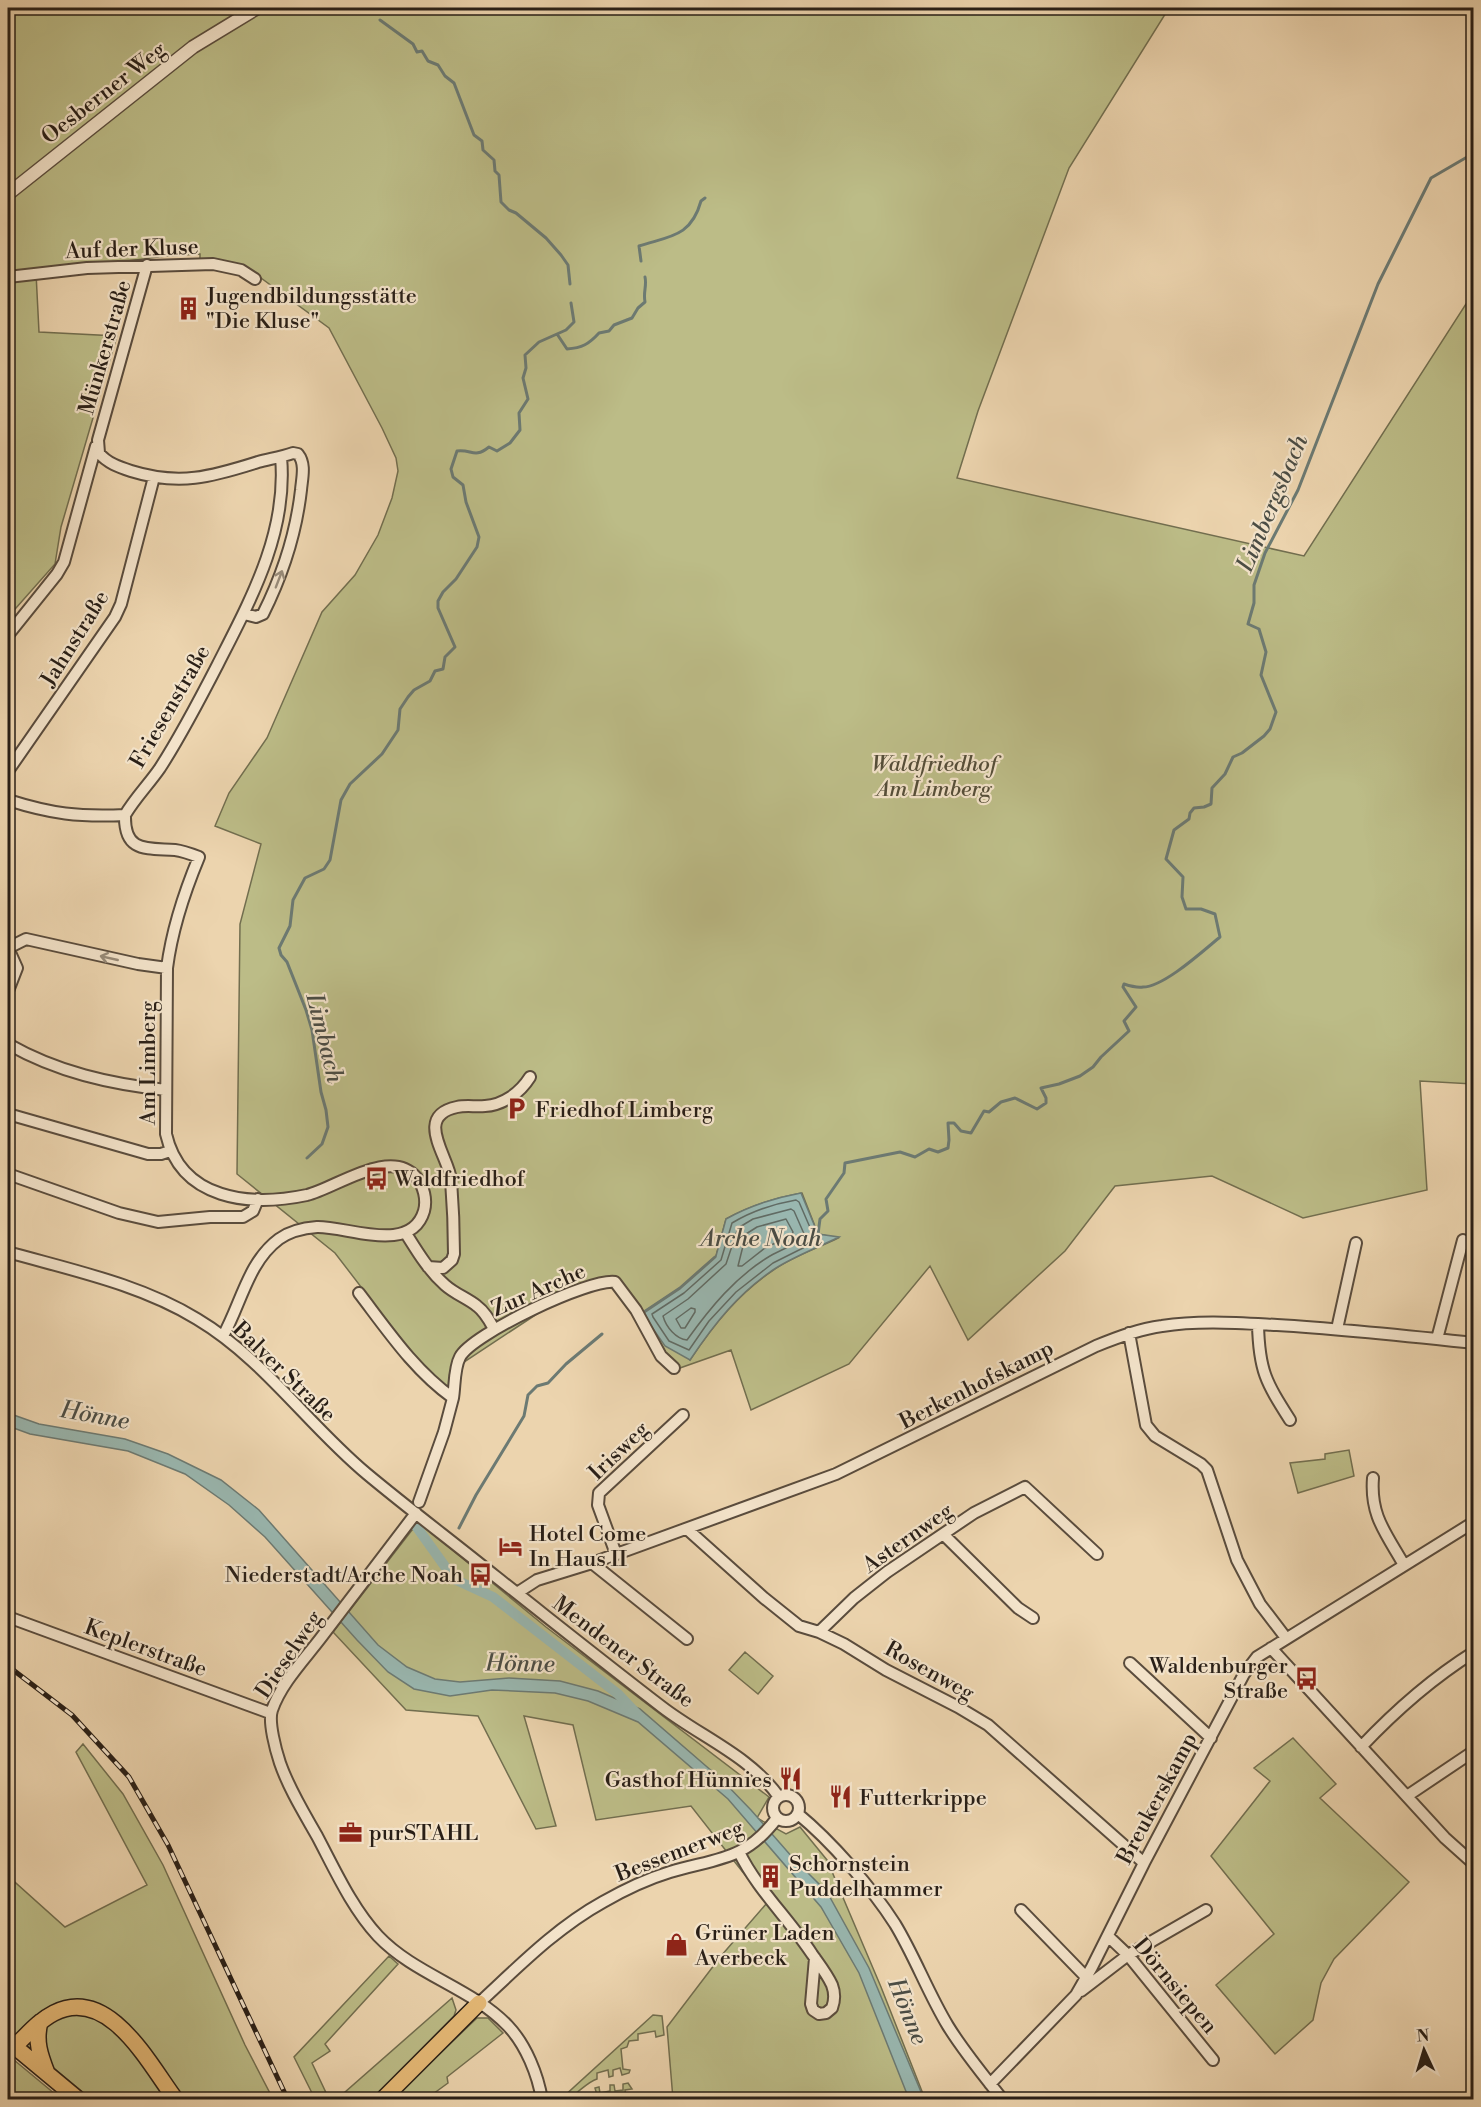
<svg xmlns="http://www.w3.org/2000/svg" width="1481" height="2107" font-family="'Libre Bodoni',serif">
<rect width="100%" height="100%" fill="#ecd4ae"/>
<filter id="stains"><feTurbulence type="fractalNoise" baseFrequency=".00333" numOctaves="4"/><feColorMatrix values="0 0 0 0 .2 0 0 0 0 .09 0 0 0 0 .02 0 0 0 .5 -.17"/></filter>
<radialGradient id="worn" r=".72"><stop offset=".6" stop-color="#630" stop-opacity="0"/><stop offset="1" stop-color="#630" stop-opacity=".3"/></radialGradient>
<path fill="#bcbc87" stroke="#726e4f" stroke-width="1.5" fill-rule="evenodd" d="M8 8H1169L1069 168 978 411 957 478 1304 556 1473 293V1084L1420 1081 1427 1190 1303 1218 1212 1176 1115 1186 1065 1251 968 1340 930 1266 849 1364 751 1410 731 1350 677 1369 616 1278 549 1306 461 1364 448 1389 424 1369 335 1253 237 1174 240 924 261 844 215 826 229 793 267 738 322 612 355 575 378 535 392 498 398 471 396 458 382 428 329 328 250 270 200 261V254L166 256 36 273 39 332 117 336 61 527 55 564 8 617ZM802 1193 818 1234 838 1238C818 1248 794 1256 775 1269 739 1293 714 1324 690 1360L643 1313 680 1288 716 1256 726 1219C751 1205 774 1198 802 1193Z
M1349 1450 1354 1476 1298 1493 1290 1463 1325 1459V1454Z
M422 1525 546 1627 769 1797 757 1818 786 1834 800 1827 827 1860 881 1987 925 2099H673L667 2027 721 1956 767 1903 691 1806 596 1820 573 1725 524 1716 556 1826 536 1829 478 1716 406 1710 333 1632 412 1530Z
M745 1652 773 1676 758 1694 729 1670Z
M1293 1738 1336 1784 1320 1798 1409 1882 1334 1959 1321 1983 1313 2020 1275 2054 1216 1985 1274 1934 1211 1856 1270 1781 1254 1768Z
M83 1744 123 1794 163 1865 245 2045 273 2099H91L8 2030V1876L65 1927 147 1885 76 1752Z
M389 1956 398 1964 325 2044 330 2051 312 2063 329 2099H315L294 2057Z
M452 1998 456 2010 454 2016 373 2099 336 2100Z
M653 2015 662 2016 664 2035 656 2037 655 2031 638 2034V2040L629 2041 627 2047 621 2049 623 2069 630 2070 629 2073 622 2075 620 2068 613 2070V2076L609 2077 608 2070 597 2073V2079C584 2083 574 2100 561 2099Z
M477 2018H488L503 2033 447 2077 448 2083 426 2099 391 2100Z
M8 2055 61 2099H8Z
M628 2083 632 2089 625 2090 626 2097 633 2096V2099H589L597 2095 595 2088 599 2087 600 2093 610 2091V2085H614L615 2091 623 2090V2084Z"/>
<path fill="#99b7b0" stroke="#6c7a73" stroke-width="1.5" d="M801 1193 818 1234 839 1237C819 1247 795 1256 776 1268 739 1292 714 1324 690 1360L665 1346 642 1313 680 1288 716 1256 726 1219C751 1205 774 1198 801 1193Z
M8 1413 39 1424 125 1439 168 1454 221 1480 259 1510 378 1645 407 1667 435 1679 460 1682 509 1678 560 1681 598 1691 640 1709 721 1779 751 1810 793 1858 827 1892 869 1968 924 2099H909L859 1973 821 1907 728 1799 638 1722 588 1701 555 1693 492 1690 450 1696 414 1689 388 1672 357 1640 265 1537 229 1505 185 1474 128 1451 30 1434 8 1426Z"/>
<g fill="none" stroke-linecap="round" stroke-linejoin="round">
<path stroke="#616b64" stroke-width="1.5" d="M796 1200 799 1202 815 1239V1242L773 1263 736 1292 709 1321 689 1350 669 1341 653 1317 652 1314 684 1293 721 1260 732 1223C752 1211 773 1204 796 1200Z
M791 1209 794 1211 805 1236 804 1239C793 1245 781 1250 770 1256 735 1277 710 1308 687 1340 676 1339 666 1327 663 1316L688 1299 726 1264 738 1228 753 1219Z
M786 1219 793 1232 792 1235 765 1248 742 1266H738L746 1234 757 1227Z
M691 1308 695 1309V1312L685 1328H681L676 1319Z"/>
<path stroke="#6c7a73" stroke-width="3" d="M380 20 413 44 417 52 422 51 428 61 438 65 445 76 454 83 474 135 482 141 483 150 494 160 495 171 499 175 501 202 509 210 516 213 546 238 561 255 568 265 570 284
M641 261 639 246C670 236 691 237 701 201L705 198
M557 334 567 349C582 348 589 344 599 333L609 331 614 325 632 318 638 308 645 302C643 292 647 286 645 277
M307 1158 322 1144 328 1127 326 1110 321 1092 312 1030 306 1010 287 962 281 955 279 948 290 926 293 900 305 878 324 869 330 860 341 800 350 784 382 754 398 730 400 709 408 697 414 690 430 681 435 671 443 669 445 657 455 647 438 608V601L443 592 456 579 477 547 479 537 466 502 463 485 453 477 451 469 457 451C472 449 474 459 489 447L497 451 510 443 520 430 519 413 528 399 523 378 526 368 525 355 539 342 566 330 574 322 571 303
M814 1234H818L820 1219 828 1211 826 1199 844 1173 845 1163 900 1152 915 1157 929 1149 938 1152 948 1148 949 1140 948 1123H954L961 1131 971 1133 984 1111 989 1112 1001 1102 1015 1098 1037 1109 1046 1103V1098L1041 1088 1059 1084 1080 1076 1093 1067 1101 1057 1129 1031 1124 1021 1136 1007 1123 987 1124 984C1130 986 1137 988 1143 987 1164 987 1204 950 1220 937L1215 914 1201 909H1186L1182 897 1183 877 1166 859 1174 830 1189 819 1190 813 1194 808 1204 807 1211 804 1212 788 1225 774 1233 757 1242 753 1264 736 1270 729 1276 712 1261 675 1266 652 1259 629 1248 624 1254 603V585L1265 553 1298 490 1378 284 1431 178 1474 153
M644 1312 680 1288 715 1257
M459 1528 476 1495 524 1416 528 1395 537 1386 548 1383 566 1364 602 1334"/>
<path stroke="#99b7b0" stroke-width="10" d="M416 1526 454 1579 493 1597 618 1694 636 1713"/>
<defs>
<path id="minor" d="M147 265 98 440 99 453C107 463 119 467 131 471 179 486 211 477 258 462 269 459 282 457 293 453L298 454C306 464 302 478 301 490 296 534 283 574 263 614L256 617 244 614
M8 277 87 268 213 264 241 270 255 279
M8 635 57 574 64 562 96 446
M8 771 115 617 121 604 154 477
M8 800C52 814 78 817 125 815
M8 948 26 939 138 964 167 968
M8 991 17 968 8 948
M8 1044C57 1072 110 1084 166 1090
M8 1114 148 1154H161L170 1151
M8 1174 119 1213 158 1222 210 1217H243L253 1211 258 1199
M405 1232C417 1251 428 1270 445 1285 455 1294 467 1298 477 1306 485 1312 489 1320 494 1329
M8 1252C71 1270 140 1284 197 1319 264 1359 308 1425 367 1474 409 1509 453 1542 495 1576 551 1620 606 1664 662 1707 701 1737 750 1756 779 1797
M428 1267 443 1268 452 1260 454 1254C454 1230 453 1205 451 1180 449 1157 413 1116 457 1107 466 1105 476 1107 485 1106 503 1105 520 1093 530 1077
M359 1293C388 1331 414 1370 453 1398L444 1432 419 1502
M1258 1324C1259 1371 1266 1382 1290 1420
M1337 1329 1356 1243
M1129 1333 1146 1425 1155 1436 1201 1464 1207 1470 1237 1560 1260 1604 1286 1638
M223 1336C241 1304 248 1262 279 1239 290 1231 304 1228 317 1227 347 1226 411 1255 424 1211 427 1200 424 1186 416 1177 390 1147 336 1188 307 1195 250 1207 181 1200 166 1134L167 968C172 929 184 893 199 857 191 854 183 851 175 850 147 848 124 853 125 815 135 798 149 784 160 768 182 734 200 699 218 664 251 599 288 532 281 457
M1437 1339 1463 1240
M453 1398C455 1386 454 1368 460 1357 472 1334 590 1278 615 1282L636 1310 661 1356 674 1368
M1373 1478C1370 1516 1386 1533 1404 1565
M416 1513C384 1555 352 1597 320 1639 303 1661 281 1684 272 1710 268 1722 276 1751 280 1763 289 1789 304 1813 317 1836 335 1870 352 1908 378 1936 415 1975 472 1988 508 2026 526 2045 538 2075 542 2100
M687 1529 764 1598 799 1626 819 1632 844 1644 886 1670 958 1707 988 1725 1144 1863
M944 1535 1018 1608 1033 1618
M616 1554 598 1505 599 1493 683 1415
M592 1563 687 1639
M517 1593 537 1580 592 1563 836 1474 1096 1346C1118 1337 1139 1329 1162 1326 1199 1320 1239 1323 1277 1325 1343 1329 1408 1336 1474 1343
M8 1617 270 1713
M819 1632 854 1598 887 1572 974 1513 1025 1487 1097 1554
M1271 1648 1445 1838 1474 1864
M1130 1663 1211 1738
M1361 1747C1395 1711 1431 1679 1474 1652
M773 1808a13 13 0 1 1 26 0a13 13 0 1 1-26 0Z
M1407 1796 1474 1751
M798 1814C831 1841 872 1888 895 1924 915 1957 928 1993 948 2026 964 2052 984 2076 1003 2100
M739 1852C757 1889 789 1919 812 1954 819 1964 827 1974 832 1985 835 1993 835 2000 832 2008L826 2013 819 2014 813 2010 811 2004 815 1958
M1021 1910 1086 1977
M1108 1936 1128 1955 1213 2060
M1081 1991 1128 1955 1206 1910
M479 2003C518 1967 556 1928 603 1902 624 1890 647 1879 670 1872 717 1858 745 1861 777 1818
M990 2084 1076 1995 1092 1967 1144 1863 1244 1674 1257 1657 1474 1522"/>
<path id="tertiary" d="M8 194 193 47 257 8"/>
<path id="primary" d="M40 2022C35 2041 40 2055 47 2073
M8 2041 79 2100
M15 2046C27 2035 38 2021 54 2013 109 1985 149 2064 176 2100
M382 2100 479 2003"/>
</defs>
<use href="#minor" stroke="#5a4c3d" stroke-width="14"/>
<use href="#tertiary" stroke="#5a4c3d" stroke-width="15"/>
<use href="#primary" stroke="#291f17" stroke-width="18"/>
<use href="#minor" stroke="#f3e3ca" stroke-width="10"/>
<use href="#tertiary" stroke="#f3e3ca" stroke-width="12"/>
<use href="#primary" stroke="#e6ba77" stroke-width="15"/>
<defs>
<path id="rail" d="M8 1666 72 1715 129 1777 168 1845 288 2100"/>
</defs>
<use href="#rail" stroke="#291f17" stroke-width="5"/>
<use href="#rail" stroke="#f3e3ca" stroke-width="3" stroke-dasharray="9" stroke-linecap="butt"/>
</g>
<defs><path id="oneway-shaft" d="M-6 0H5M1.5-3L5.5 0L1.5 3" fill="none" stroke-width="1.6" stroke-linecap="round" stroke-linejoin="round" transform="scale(1.5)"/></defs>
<g stroke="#988b79">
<use href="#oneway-shaft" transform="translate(279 579) rotate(-69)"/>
<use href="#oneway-shaft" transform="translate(109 958) rotate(-167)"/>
</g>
<defs>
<symbol id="building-bare" viewBox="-9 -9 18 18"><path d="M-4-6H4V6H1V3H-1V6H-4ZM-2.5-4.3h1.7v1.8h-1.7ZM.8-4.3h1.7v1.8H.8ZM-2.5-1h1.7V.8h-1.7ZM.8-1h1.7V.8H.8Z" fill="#8f2418" stroke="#f3e3ca" stroke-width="2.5" paint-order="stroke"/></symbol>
<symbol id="parking-bare" viewBox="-9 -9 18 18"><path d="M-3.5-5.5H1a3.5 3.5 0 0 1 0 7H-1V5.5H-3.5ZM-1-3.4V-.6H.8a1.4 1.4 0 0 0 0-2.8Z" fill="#8f2418" stroke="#f3e3ca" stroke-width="2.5" paint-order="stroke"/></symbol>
<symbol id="bus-bare" viewBox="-9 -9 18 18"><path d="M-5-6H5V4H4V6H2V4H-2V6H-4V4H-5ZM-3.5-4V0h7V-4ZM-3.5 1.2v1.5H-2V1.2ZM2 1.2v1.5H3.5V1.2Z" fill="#8f2418" stroke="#f3e3ca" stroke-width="2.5" paint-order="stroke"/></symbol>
<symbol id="hotel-bare" viewBox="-9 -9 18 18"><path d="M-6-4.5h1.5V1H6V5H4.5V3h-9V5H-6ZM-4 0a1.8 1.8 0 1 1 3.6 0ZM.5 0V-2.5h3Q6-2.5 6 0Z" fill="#8f2418" stroke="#f3e3ca" stroke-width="2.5" paint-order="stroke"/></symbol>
<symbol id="restaurant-bare" viewBox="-9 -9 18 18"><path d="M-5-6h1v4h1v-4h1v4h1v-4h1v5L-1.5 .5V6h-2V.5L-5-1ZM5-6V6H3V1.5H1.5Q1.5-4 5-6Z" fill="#8f2418" stroke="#f3e3ca" stroke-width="2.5" paint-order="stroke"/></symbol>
<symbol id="office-bare" viewBox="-9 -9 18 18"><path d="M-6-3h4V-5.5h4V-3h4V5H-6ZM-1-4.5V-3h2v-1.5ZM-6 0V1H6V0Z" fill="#8f2418" stroke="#f3e3ca" stroke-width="2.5" paint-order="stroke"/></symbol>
<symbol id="shop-bare" viewBox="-9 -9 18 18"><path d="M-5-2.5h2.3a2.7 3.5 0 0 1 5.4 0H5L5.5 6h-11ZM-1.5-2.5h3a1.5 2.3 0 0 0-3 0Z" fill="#8f2418" stroke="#f3e3ca" stroke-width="2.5" paint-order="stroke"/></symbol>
</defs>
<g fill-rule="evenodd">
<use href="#building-bare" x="172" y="292" width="33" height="33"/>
<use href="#parking-bare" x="500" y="1092" width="33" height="33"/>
<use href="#bus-bare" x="360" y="1162" width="33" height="33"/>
<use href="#hotel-bare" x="494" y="1530" width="33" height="33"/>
<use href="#bus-bare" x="464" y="1558" width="33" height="33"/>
<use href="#bus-bare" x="1290" y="1662" width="33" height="33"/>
<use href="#restaurant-bare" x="774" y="1762" width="33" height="33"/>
<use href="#restaurant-bare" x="824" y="1780" width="33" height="33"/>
<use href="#office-bare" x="334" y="1816" width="33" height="33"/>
<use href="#building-bare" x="754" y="1860" width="33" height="33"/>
<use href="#shop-bare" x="660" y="1928" width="33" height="33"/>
</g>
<g text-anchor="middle" stroke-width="4.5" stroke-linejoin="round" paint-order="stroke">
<g font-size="22" fill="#291f17" stroke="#f3e3ca">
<text transform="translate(103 92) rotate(-38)" y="8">Oesberner Weg</text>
<text transform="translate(132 248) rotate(-2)" y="8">Auf der Kluse</text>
<text transform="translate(104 347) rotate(-74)" y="8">Münkerstraße</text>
<text transform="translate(74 638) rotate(-58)" y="8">Jahnstraße</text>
<text transform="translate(169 706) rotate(-60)" y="8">Friesenstraße</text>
<text transform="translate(147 1063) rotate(-90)" y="8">Am Limberg</text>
<text transform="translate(538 1289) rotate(-24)" y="8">Zur Arche</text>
<text transform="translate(285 1371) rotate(44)" y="8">Balver Straße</text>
<text transform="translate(976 1384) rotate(-27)" y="8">Berkenhofskamp</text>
<text transform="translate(618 1450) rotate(-44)" y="8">Irisweg</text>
<text transform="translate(907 1537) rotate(-35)" y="8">Asternweg</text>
<text transform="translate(146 1647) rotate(20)" y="8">Keplerstraße</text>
<text transform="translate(624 1651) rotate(37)" y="8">Mendener Straße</text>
<text transform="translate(288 1654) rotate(-56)" y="8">Dieselweg</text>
<text transform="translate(930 1670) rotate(29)" y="8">Rosenweg</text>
<text transform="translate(1156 1798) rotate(-62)" y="8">Breukerskamp</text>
<text transform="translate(679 1850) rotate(-21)" y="8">Bessemerweg</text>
<text transform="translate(1176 1985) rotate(50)" y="8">Dörnsiepen</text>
</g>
<g font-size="22" fill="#291f17" stroke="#f3e3ca" text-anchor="start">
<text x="206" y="303">Jugendbildungsstätte<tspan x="206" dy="25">"Die Kluse"</tspan></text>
<text x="535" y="1117">Friedhof Limberg</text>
<text x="394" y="1186">Waldfriedhof</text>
<text x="529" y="1541">Hotel Come<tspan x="529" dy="25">In Haus II</tspan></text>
<text x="463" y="1582" text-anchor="end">Niederstadt/Arche Noah</text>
<text x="1288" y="1673" text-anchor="end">Waldenburger<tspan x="1288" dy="25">Straße</tspan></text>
<text x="772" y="1787" text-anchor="end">Gasthof Hünnies</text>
<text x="859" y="1805">Futterkrippe</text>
<text x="369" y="1840">purSTAHL</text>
<text x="789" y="1871">Schornstein<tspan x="789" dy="25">Puddelhammer</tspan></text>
<text x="695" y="1940">Grüner Laden<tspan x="695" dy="25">Averbeck</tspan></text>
</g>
<g font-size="22" font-style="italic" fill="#554e39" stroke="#f3e3ca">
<text x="934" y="771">Waldfriedhof<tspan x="934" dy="25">Am Limberg</tspan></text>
</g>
<g font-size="24" font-style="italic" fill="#4b4d45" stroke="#f3e3ca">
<text transform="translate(1272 503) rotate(-67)" y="8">Limbergsbach</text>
<text transform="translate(325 1038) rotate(76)" y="8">Limbach</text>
<text x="761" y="1246">Arche Noah</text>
<text transform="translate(95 1415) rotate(10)" y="8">Hönne</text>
<text transform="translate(520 1663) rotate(1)" y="8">Hönne</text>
<text transform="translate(908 2011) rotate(68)" y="8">Hönne</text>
</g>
</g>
<rect width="1481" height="2107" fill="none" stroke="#ecd4ae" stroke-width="30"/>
<rect x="9" y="9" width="1463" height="2089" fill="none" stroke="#291f17" stroke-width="3"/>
<rect x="15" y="15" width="1451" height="2077" fill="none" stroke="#291f17" stroke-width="1.5"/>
<g transform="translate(1424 2050) rotate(356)" stroke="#f3e3ca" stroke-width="4.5" paint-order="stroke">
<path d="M0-4.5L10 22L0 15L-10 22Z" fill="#291f17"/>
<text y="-9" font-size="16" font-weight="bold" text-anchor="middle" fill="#291f17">N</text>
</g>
<rect width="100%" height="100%" filter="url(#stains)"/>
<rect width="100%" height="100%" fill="url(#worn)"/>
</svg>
